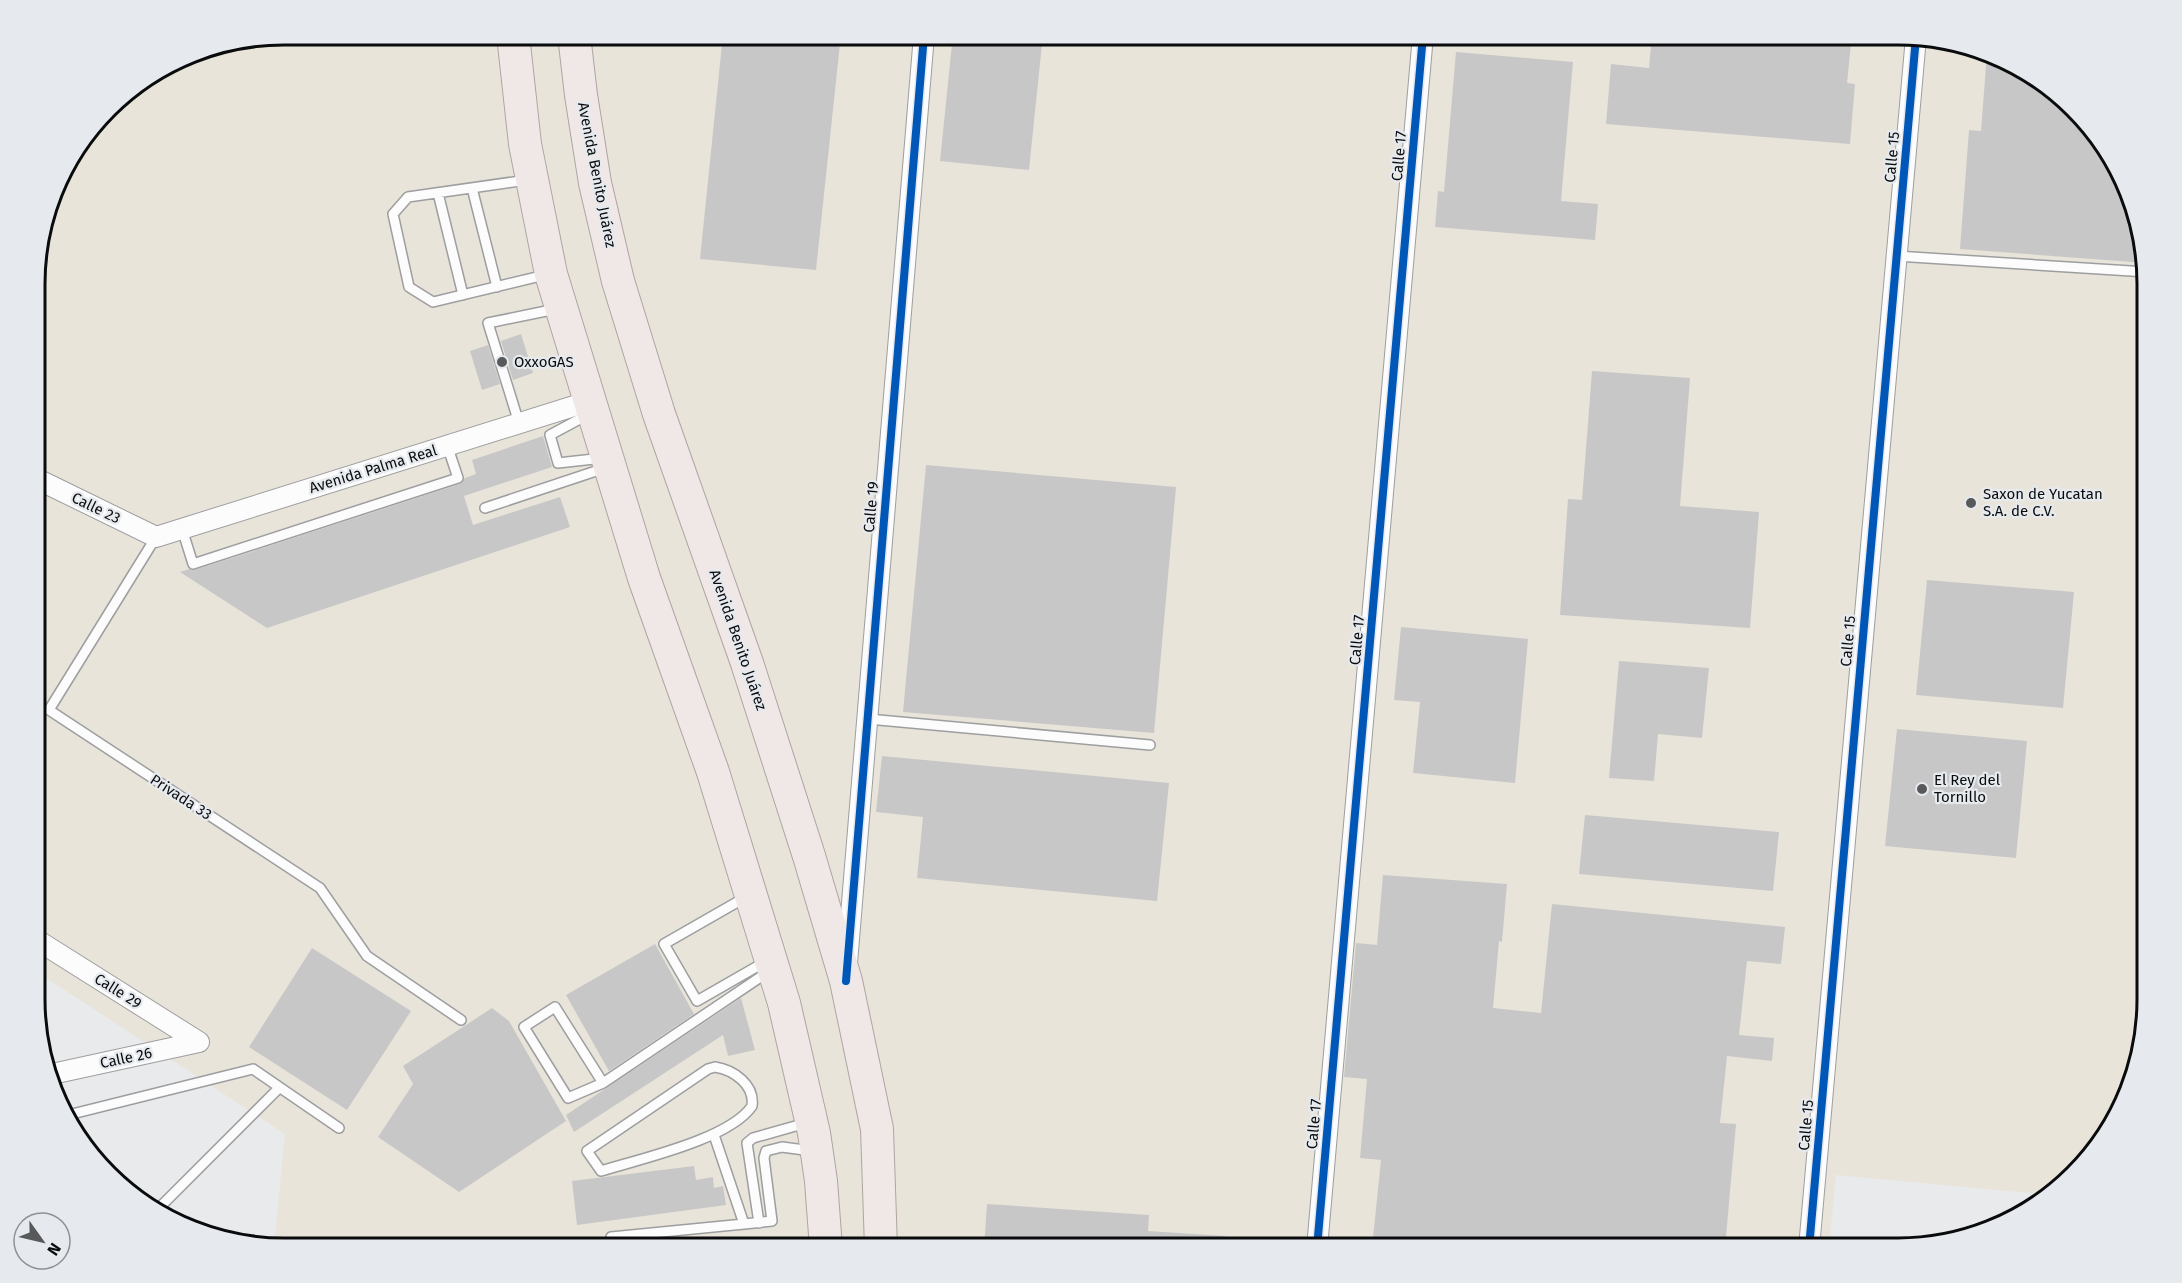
<svg xmlns="http://www.w3.org/2000/svg" width="2182" height="1283" font-family="'Fira Sans',sans-serif">
<rect width="100%" height="100%" fill="#e8eaec"/>
<path fill="#e9e4d9" d="M284 35H1899L1963 43 2023 68 2106 145 2134 204 2147 267V1015L2114 1124 2074 1176 2049 1195 1836 1175 1829 1248 274 1247 285 1134 37 972V251L60 173 119 97 189 53Z"/>
<path fill="#c8c7c8" d="M723 34H841L816 270 700 259Z
M953 34H1043L1029 170 940 161Z
M1652 34H1852L1847 83 1855 84 1850 144 1606 124 1611 64 1649 68Z
M1456 52 1573 62 1561 201 1598 204 1595 240 1435 227 1438 191 1444 192Z
M1987 53 2023 68 2106 146 2134 204 2146 263 1960 249 1969 130 1981 131Z
M521 334 533 373 513 380 501 341Z
M488 345 500 384 482 390 470 351Z
M1592 371 1690 378 1680 506 1759 512 1750 628 1560 615 1568 499 1582 500Z
M543 436 552 467 464 496 473 525 560 497 570 527 267 628 180 572 189 569 195 570 460 484 465 478 476 474 472 460Z
M926 465 1176 487 1154 733 903 712Z
M1927 580 2074 592 2063 708 1916 695Z
M1401 627 1528 639 1515 783 1413 773 1420 702 1394 700Z
M1619 661 1709 668 1702 738 1658 734 1654 781 1609 778Z
M1897 729 2027 741 2016 858 1885 846Z
M882 756 1169 783 1157 901 917 878 923 817 876 812Z
M1585 815 1779 832 1773 891 1579 874Z
M1383 875 1507 884 1502 942 1499 941 1493 1008 1541 1013 1552 904 1785 927 1781 964 1747 961 1739 1035 1774 1038 1772 1061 1727 1056 1720 1123 1736 1124 1725 1248H1372L1381 1160 1360 1158 1367 1079 1344 1077 1356 943 1377 945Z
M655 944 694 1014 609 1071 566 995Z
M312 948 411 1011 347 1110 249 1047Z
M741 998 755 1050 728 1056 723 1035 574 1132 566 1115Z
M492 1008 509 1021 566 1121 459 1192 378 1137 413 1084 403 1066Z
M694 1166 696 1180 713 1177 714 1188 723 1186 726 1205 577 1225 572 1181Z
M987 1204 1149 1215 1148 1231 1225 1236V1248H984Z"/>
<g fill="none" stroke-linecap="round" stroke-linejoin="round">
<defs>
<path id="service" d="M527 180 408 197 393 214 409 287 433 302 545 275
M472 188 497 287
M438 193 463 295
M1896 256 2147 272
M589 414 550 435 558 463 603 458
M519 423 488 323 556 309
M485 508 605 468
M182 529 193 564 458 478 447 445
M156 537 49 710 320 888 367 956 461 1020
M868 719 1150 745
M746 897 664 944 697 1001 765 962
M715 1067C734 1070 755 1085 752 1106 730 1139 640 1159 601 1171L587 1151 708 1069Z
M603 1083 555 1007 524 1027 568 1098 603 1083 768 972
M68 1115 253 1069 339 1128
M155 1212 279 1088
M759 1223 747 1143 753 1138 806 1123
M744 1224 772 1221 764 1158 766 1151 782 1147 812 1151
M654 1233 658 1248
M613 1248 611 1237 744 1224 714 1135"/>
<path id="minor" d="M37 479 156 537 590 401
M37 940 199 1042
M847 963 924 35
M52 1074 199 1042
M1317 1248 1423 35
M1809 1248 1916 37"/>
<path id="primary" d="M513 35 525 144 551 274 644 578 713 772 784 1003 814 1133 821 1181 826 1248
M574 35 581 95 595 183 618 281 659 414 747 663 809 856 846 981 877 1129 881 1248"/>
</defs>
<use href="#service" stroke="#9d9ea0" stroke-width="12"/>
<use href="#minor" stroke="#9d9ea0" stroke-width="22"/>
<use href="#primary" stroke="#b0a3a3" stroke-width="34"/>
<use href="#service" stroke="#fcfcfc" stroke-width="9"/>
<use href="#minor" stroke="#fcfcfc" stroke-width="20"/>
<use href="#primary" stroke="#f0e7e7" stroke-width="32"/>
<defs>
<path id="cycleway" d="M846 981 924 35
M1317 1248 1423 35
M1809 1248 1916 37"/>
</defs>
<use href="#cycleway" stroke="#e6eaee" stroke-width="11"/>
<use href="#cycleway" stroke="#0057b8" stroke-width="8"/>
</g>
<g fill="#58595a" stroke="#e6eaee" stroke-width="2">
<circle cx="502" cy="362" r="6"/>
<circle cx="1971" cy="503" r="6"/>
<circle cx="1922" cy="789" r="6"/>
</g>
<g text-anchor="middle" stroke-width="4.5" stroke-linejoin="round" paint-order="stroke">
<g font-size="15" fill="#0a0b0c" stroke="#e6eaee">
<text transform="translate(1399 156) rotate(-85)" y="5">Calle 17</text>
<text transform="translate(1892 157) rotate(-85)" y="5">Calle 15</text>
<text transform="translate(597 175) rotate(79)" y="5">Avenida Benito Juárez</text>
<text transform="translate(373 469) rotate(-17)" y="5">Avenida Palma Real</text>
<text transform="translate(871 507) rotate(-85)" y="5">Calle 19</text>
<text transform="translate(96 508) rotate(26)" y="5">Calle 23</text>
<text transform="translate(738 640) rotate(71)" y="5">Avenida Benito Juárez</text>
<text transform="translate(1357 640) rotate(-85)" y="5">Calle 17</text>
<text transform="translate(1848 641) rotate(-85)" y="5">Calle 15</text>
<text transform="translate(181 797) rotate(33)" y="5">Privada 33</text>
<text transform="translate(118 991) rotate(32)" y="5">Calle 29</text>
<text transform="translate(126 1058) rotate(-12)" y="5">Calle 26</text>
<text transform="translate(1314 1124) rotate(-85)" y="5">Calle 17</text>
<text transform="translate(1806 1125) rotate(-85)" y="5">Calle 15</text>
</g>
<g font-size="15" fill="#0a0b0c" stroke="#e6eaee" text-anchor="start">
<text x="514" y="367">OxxoGAS</text>
<text x="1983" y="499">Saxon de Yucatan<tspan x="1983" dy="17">S.A. de C.V.</tspan></text>
<text x="1934" y="785">El Rey del<tspan x="1934" dy="17">Tornillo</tspan></text>
</g>
</g>
<path d="M0 0H2182V1283H0ZM284 45H1898A239 239 0 0 1 2137 284V999A239 239 0 0 1 1898 1238H284A239 239 0 0 1 45 999V284A239 239 0 0 1 284 45Z" fill="#e6eaee" fill-rule="evenodd"/>
<path fill="none" stroke="#0a0b0c" stroke-width="3" d="M284 45H1898A239 239 0 0 1 2137 284V999A239 239 0 0 1 1898 1238H284A239 239 0 0 1 45 999V284A239 239 0 0 1 284 45Z"/>
<g transform="translate(42 1241) rotate(124)"><circle r="28" fill="#e6eaee" stroke="#8e9194" stroke-width="1.5"/>
<path d="M0-4.5L10 22L0 15L-10 22Z" fill="#58595a"/>
<text y="-9" font-size="16" font-weight="bold" text-anchor="middle" fill="#0a0b0c">N</text>
</g>
</svg>
